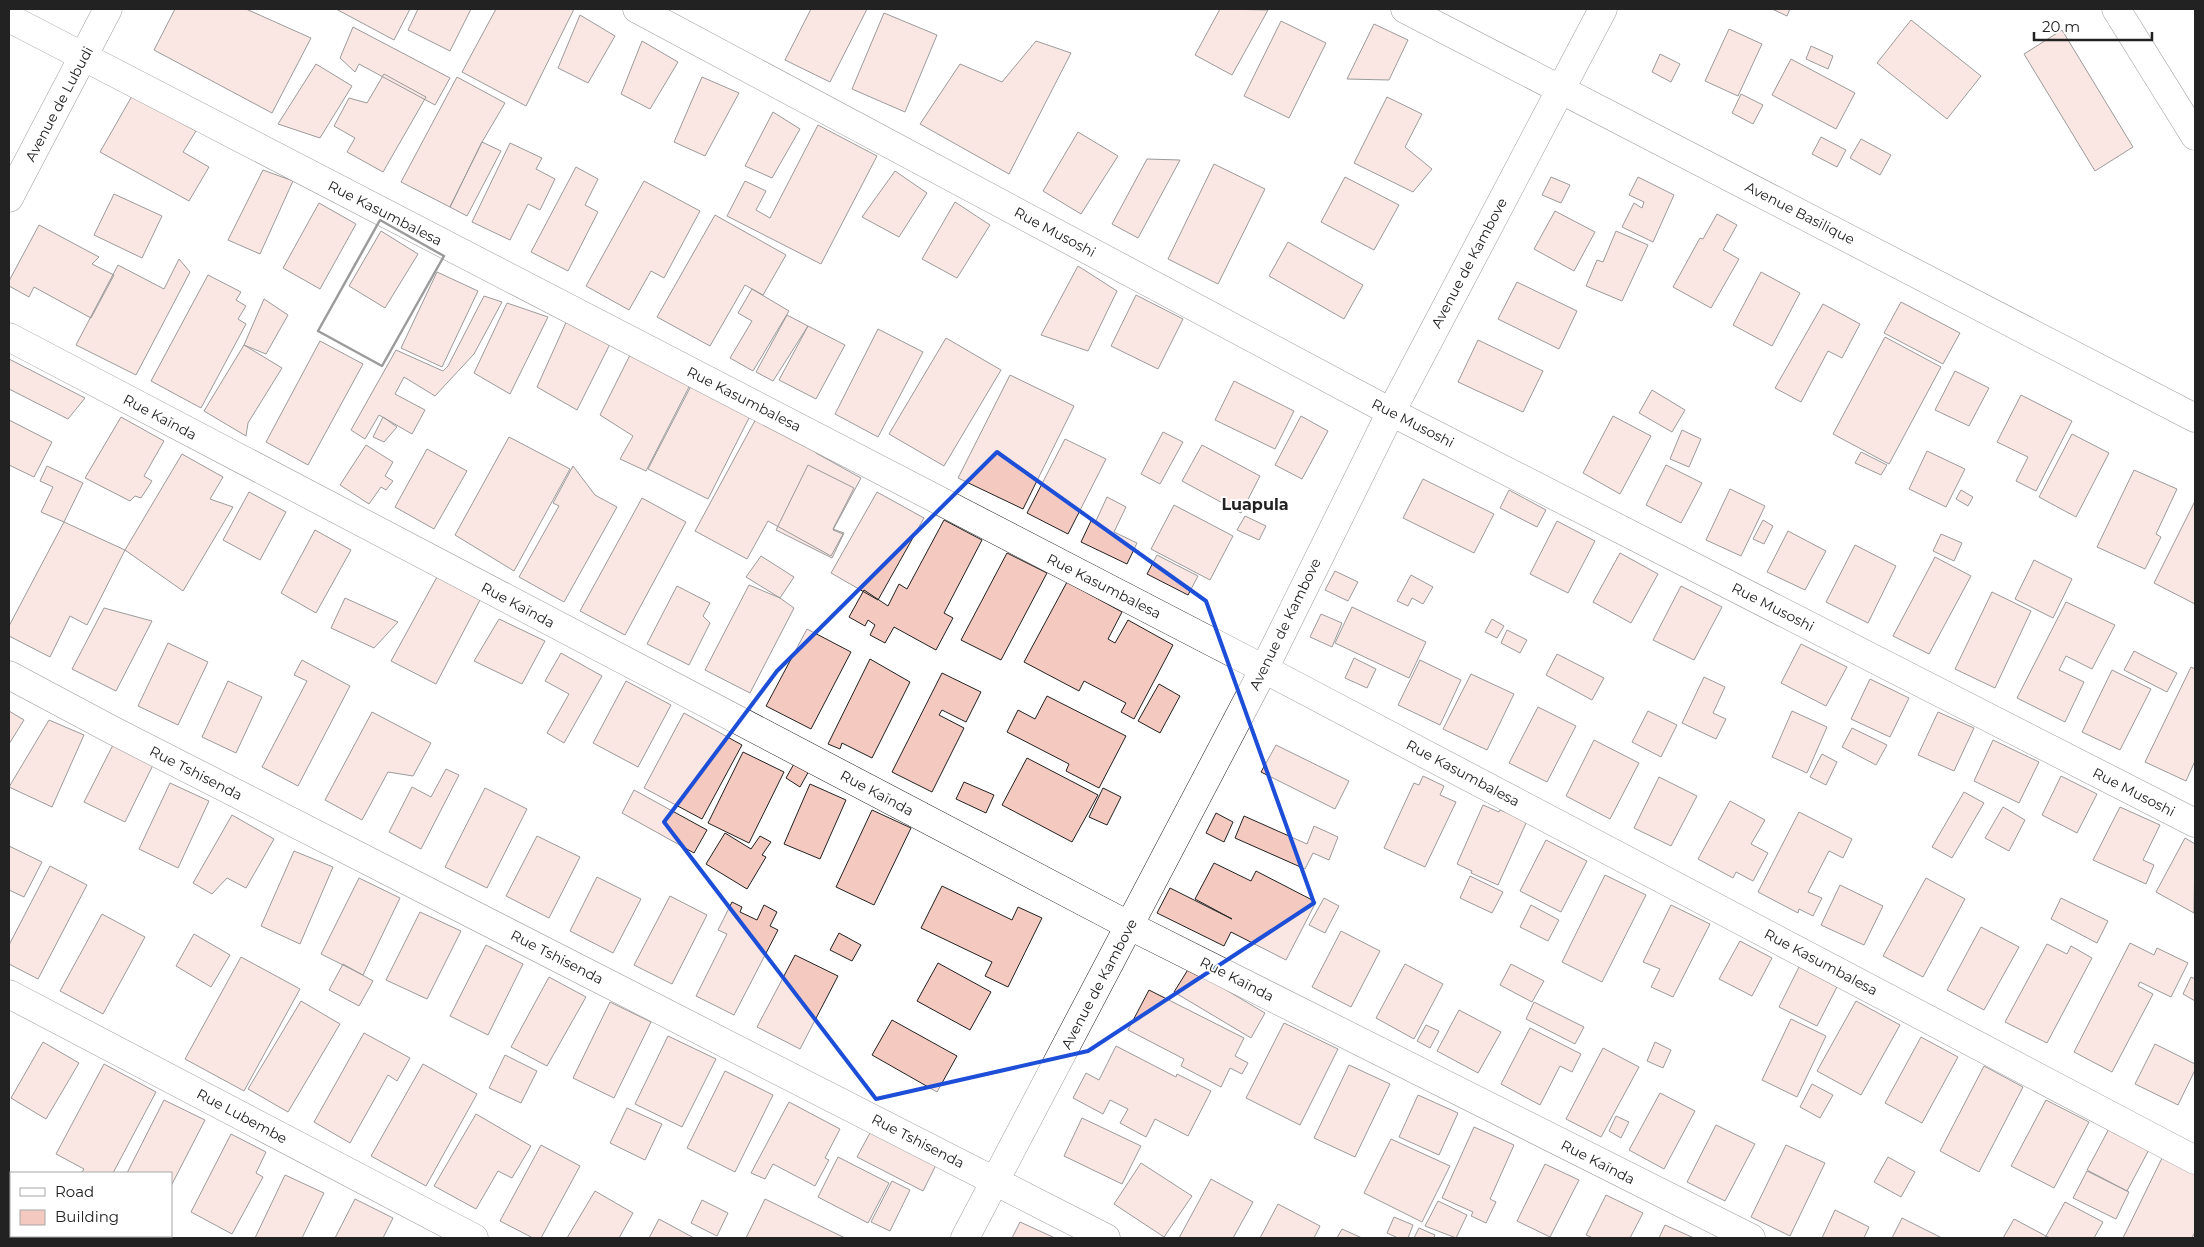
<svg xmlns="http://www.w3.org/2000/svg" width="2204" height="1247" font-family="Montserrat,sans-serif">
<rect width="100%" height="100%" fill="#fff"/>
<path fill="#f3c9c0" stroke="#222" d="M175 9H246L311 38 272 113 154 50Z
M336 9H410L394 40Z
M418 9H471L450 51 408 30Z
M496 9H574L526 106 462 72Z
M811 9H867L830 82 785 60Z
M1220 9 1268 10 1232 75 1195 55Z
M1772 9H1790L1787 16Z
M884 13 937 35 905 112 852 89Z
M580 15 615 36 588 83 558 68Z
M1911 20 1981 76 1947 119 1877 63Z
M1281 21 1326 43 1289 118 1244 96Z
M1374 24 1408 40 1389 80 1347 79Z
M353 27 450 78 435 105 359 64 355 72 340 58Z
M1729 29 1762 44 1738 96 1705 81Z
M2062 30 2133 147 2095 171 2024 54Z
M642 41 678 62 650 109 621 94Z
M1036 41 1071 53 1009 174 920 124 960 64 1002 82Z
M1811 46 1833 56 1828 69 1806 59Z
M1660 54 1680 64 1671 82 1652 72Z
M1791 59 1855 93 1836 129 1772 95Z
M316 64 352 86 320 138 278 124Z
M384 74 426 97 383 172 347 152 355 138 334 126 349 98 367 103Z
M457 77 505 103 482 142 450 207 401 182Z
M702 77 739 93 705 156 674 142Z
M1741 94 1763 105 1753 124 1732 113Z
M132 96 196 131 183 152 209 167 189 201 100 152Z
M1387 97 1422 114 1405 147 1432 169 1413 192 1354 163Z
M773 112 800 129 772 178 745 166Z
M818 125 877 156 821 264 727 216 745 181 766 191 756 210 770 218Z
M1078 132 1118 156 1081 214 1043 191Z
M1821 137 1846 150 1837 167 1812 154Z
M1861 139 1891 155 1880 175 1850 158Z
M482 142 501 151 467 216 450 207Z
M510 143 542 158 536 169 555 179 540 210 528 204 510 240 472 222Z
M1147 159 1180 160 1138 238 1112 224Z
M1214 164 1265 189 1218 284 1168 259Z
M576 167 598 179 585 205 598 212 568 271 531 252Z
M263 170 293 181 260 254 228 240Z
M895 171 927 193 899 237 862 217Z
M1345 177 1399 205 1374 250 1321 222Z
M1551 177 1570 185 1561 203 1542 195Z
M1638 177 1674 195 1653 242 1622 227 1634 203 1642 208 1644 202 1629 195Z
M644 181 700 211 664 278 651 271 629 310 586 286Z
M114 194 162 216 142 258 94 235Z
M955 202 990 225 957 278 922 259Z
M319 203 356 224 320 289 283 268Z
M1555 211 1595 232 1574 271 1534 249Z
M1717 214 1737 225 1723 250 1739 259 1711 308 1673 287 1700 238 1703 239Z
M715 215 786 255 763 295 745 285 710 346 657 317Z
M39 225 99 257 92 264 114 275 91 318 34 287 29 297 9 286V281Z
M381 231 418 254 385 308 349 286Z
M1616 231 1648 245 1622 301 1586 286 1597 260 1603 262Z
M1288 242 1363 285 1344 319 1269 276Z
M179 259 190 272 136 375 76 345 118 265 164 289Z
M1078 266 1117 291 1088 351 1041 335Z
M437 272 478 291 442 367 401 348Z
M1761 272 1800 293 1772 346 1733 325Z
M208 275 241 292 236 300 246 306 238 319 246 324 201 408 151 381Z
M1517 282 1577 311 1559 349 1498 319Z
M752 289 789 311 753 371 730 358 752 321 738 313Z
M1136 295 1183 319 1158 369 1111 346Z
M484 296 502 302 474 354 435 396 404 377 395 394 425 410 412 434 379 415 365 439 351 430 396 350 443 371 448 366Z
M264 299 288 315 266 354 244 345Z
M1901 302 1960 333 1943 364 1884 333Z
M507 303 548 317 510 394 474 373Z
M1823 304 1860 324 1842 358 1828 351 1801 402 1775 388Z
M787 315 808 326 773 381 756 372Z
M568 318 611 342 577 410 537 387Z
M808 326 845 345 816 399 779 380Z
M878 329 923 352 878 437 835 414Z
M1885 337 1941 367 1889 464 1833 434Z
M946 338 1001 370 944 466 889 434Z
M1478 340 1543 371 1523 412 1458 382Z
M320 341 363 364 308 465 266 442Z
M244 345 282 368 248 423 246 436 204 411Z
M631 353 690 385 646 471 620 459 633 436 600 415Z
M9 359 85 398 68 419 9 389Z
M1955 371 1989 388 1969 426 1935 410Z
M1010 375 1074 406 1023 509 958 478Z
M1234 381 1294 411 1275 449 1215 420Z
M691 386 750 416 708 499 648 469Z
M1652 390 1685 410 1672 432 1639 413Z
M2021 395 2072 421 2036 491 2016 481 2028 457 1997 442Z
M758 415 803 439 816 453 861 478 833 530 843 534 831 556 768 521 747 559 695 531Z
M1301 416 1328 431 1302 479 1275 465Z
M1613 416 1651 436 1620 494 1583 473Z
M121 417 164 441 144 476 152 481 141 498 135 496 130 501 85 478Z
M383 417 397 427 384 442 373 437Z
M9 420 52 442 34 477 9 465Z
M1682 430 1701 439 1689 467 1670 459Z
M1163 432 1183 442 1160 484 1141 474Z
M2072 434 2109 453 2076 517 2039 497Z
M509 437 570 469 514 571 455 535Z
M1065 439 1106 459 1068 534 1027 513Z
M366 445 393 462 385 476 393 481 386 490 381 487 369 504 340 485Z
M1202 445 1260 476 1241 513 1182 481Z
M427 449 467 471 434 529 395 507Z
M1927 451 1965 469 1946 507 1909 489Z
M1861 452 1887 465 1881 475 1855 463Z
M182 454 223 477 210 499 233 507 183 591 125 550Z
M808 465 854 488 833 529 844 533 832 558 776 530Z
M1666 465 1702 483 1681 523 1646 505Z
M47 466 83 483 64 522 41 512 53 487 40 481Z
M573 466 595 495 617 507 564 602 519 577 559 506 553 503Z
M2134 470 2177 489 2156 534 2161 537 2145 569 2097 547Z
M1423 479 1494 514 1474 553 1403 518Z
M1730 489 1765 506 1741 556 1706 540Z
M1509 490 1546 510 1537 527 1500 508Z
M1961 490 1973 497 1968 506 1956 499Z
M249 492 286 512 260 560 223 540Z
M877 492 924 518 878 600 831 573Z
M1107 497 1126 507 1114 532 1137 543 1127 564 1081 542 1091 521 1095 523Z
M642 498 686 522 625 635 580 611Z
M2195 501V604L2154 583Z
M1174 505 1233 536 1210 580 1151 549Z
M1245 516 1266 526 1259 540 1237 530Z
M944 520 982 540 944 613 953 618 936 650 894 627 885 643 870 635 875 625 868 620 865 626 849 617 864 590 888 606 899 584 907 589Z
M1763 520 1773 526 1764 544 1753 539Z
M1557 521 1595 541 1568 593 1530 574Z
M64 522 125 550 87 625 70 616 50 657 9 636V626Z
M315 530 351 550 316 613 281 593Z
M1788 531 1826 551 1805 590 1767 572Z
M1941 534 1962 543 1954 561 1933 551Z
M1855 545 1896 566 1868 623 1826 602Z
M1007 553 1047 573 1001 660 961 640Z
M1620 553 1658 574 1631 623 1593 602Z
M1157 555 1198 576 1188 595 1147 574Z
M761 556 794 577 780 598 746 577Z
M1935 557 1971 576 1929 654 1893 636Z
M2034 560 2072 579 2053 618 2015 599Z
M1335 571 1358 582 1348 601 1325 590Z
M1411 575 1433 587 1423 604 1412 598 1408 606 1397 601Z
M437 577 480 600 436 684 391 661Z
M1067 582 1122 612 1108 639 1115 643 1128 620 1173 645 1134 719 1121 712 1126 703 1084 681 1079 691 1024 662Z
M749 585 780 598 794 608 750 693 705 670Z
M677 586 710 603 703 616 710 623 689 665 647 644Z
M1681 586 1722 607 1694 660 1653 640Z
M1992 592 2031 611 1995 688 1955 669Z
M345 598 398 622 374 648 331 628Z
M2066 602 2115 625 2092 669 2066 656 2059 670 2084 682 2065 722 2017 698Z
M1352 607 1426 642 1409 678 1335 643Z
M104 608 152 621 116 691 72 669Z
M1321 614 1342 623 1332 647 1310 637Z
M499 619 545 641 522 684 474 661Z
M1492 619 1504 626 1497 638 1485 632Z
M807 629 851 652 811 729 766 706Z
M1507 630 1527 640 1520 653 1501 643Z
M168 643 208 662 178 725 138 706Z
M1801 644 1847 667 1826 706 1781 683Z
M2134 651 2177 673 2167 692 2124 670Z
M561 653 602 676 564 743 547 733 569 694 545 681Z
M1557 654 1604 678 1592 700 1546 675Z
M1354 658 1376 669 1367 688 1345 678Z
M870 659 910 682 872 758 842 743 840 749 828 744Z
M302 660 350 686 298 786 262 767 307 681 294 675Z
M1420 660 1461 680 1440 725 1398 705Z
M2191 667 2195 669V761L2186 781 2145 762Z
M2112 670 2151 689 2120 750 2082 732Z
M942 673 981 692 966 722 942 710 939 715 964 728 932 792 892 772Z
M1471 674 1514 694 1487 750 1443 729Z
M1704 677 1725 687 1713 713 1726 719 1716 739 1682 723Z
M1870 679 1909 698 1890 737 1851 719Z
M228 681 262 697 236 753 202 737Z
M626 681 671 705 638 767 593 743Z
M1159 684 1180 696 1160 733 1138 721Z
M1047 696 1126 736 1099 788 1066 771 1069 764 1007 732 1018 710 1035 719Z
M1538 707 1576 726 1547 782 1509 763Z
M9 711 24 720 9 744Z
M1648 711 1677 725 1661 757 1632 742Z
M1792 711 1827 727 1807 773 1772 757Z
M372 712 431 743 413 776 388 772 362 820 325 800Z
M1938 712 1974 728 1954 771 1918 755Z
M684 713 742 745 702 819 644 788Z
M49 720 84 735 52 807 9 787Z
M1852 728 1887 745 1876 765 1842 747Z
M1594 740 1639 763 1610 819 1566 796Z
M1993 740 2039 762 2019 803 1974 781Z
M114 743 154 763 125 822 84 802Z
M1276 745 1349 781 1335 809 1261 772Z
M743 752 784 772 749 843 708 823Z
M1822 754 1837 762 1826 785 1810 777Z
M1027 758 1098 795 1072 842 1002 805Z
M795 762 810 769 800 787 786 778Z
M446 769 459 775 421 849 389 832 412 787 431 797Z
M1423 776 1444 786 1440 795 1456 802 1425 867 1384 848 1414 783 1419 785Z
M2061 776 2097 794 2077 833 2042 815Z
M1659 777 1697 796 1671 846 1634 828Z
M964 782 994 795 986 813 956 799Z
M170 783 209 801 178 868 139 849Z
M810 784 846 800 820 859 784 844Z
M485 788 527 809 487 888 445 867Z
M1103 788 1121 797 1107 825 1089 817Z
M634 790 707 830 694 853 622 813Z
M1964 792 1984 803 1952 858 1932 847Z
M1730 801 1765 820 1751 844 1768 853 1753 881 1736 872 1733 878 1698 859Z
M1483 805 1499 812 1500 810 1527 821 1498 885 1471 873 1472 871 1457 864Z
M2003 807 2025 820 2009 851 1985 838Z
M2120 807 2160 825 2143 860 2154 865 2146 884 2093 860Z
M872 810 911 828 874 905 836 887Z
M1799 812 1852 839 1843 858 1829 851 1808 892 1822 898 1813 916 1799 909 1798 913 1758 892Z
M1216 813 1233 822 1224 842 1206 833Z
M232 815 274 839 246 888 227 878 212 894 193 883Z
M1244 816 1307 844 1314 826 1338 837 1329 860 1313 853 1305 869 1235 838Z
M725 833 751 849 760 836 771 842 762 855 766 857 747 889 706 864Z
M537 836 580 857 549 918 506 896Z
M2185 838 2195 844 2194 913 2156 892Z
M1546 840 1587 861 1561 912 1520 891Z
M9 846 42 862 24 897 9 890Z
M294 851 333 867 300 944 261 926Z
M1214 863 1251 881 1256 871 1316 902 1286 960 1231 932 1224 946 1157 913 1170 888 1232 919 1195 899Z
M50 866 87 885 38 979 9 964V945Z
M1605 875 1646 895 1602 982 1562 962Z
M1470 876 1503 892 1492 913 1460 898Z
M597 877 641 899 613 953 570 931Z
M359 878 400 898 363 975 321 954Z
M1926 878 1965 899 1923 977 1883 956Z
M1840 885 1883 906 1864 945 1821 925Z
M942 886 1012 920 1018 907 1042 918 1008 987 985 976 992 962 921 928Z
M670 896 707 915 672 984 634 965Z
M1324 898 1339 906 1325 933 1309 925Z
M2061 898 2108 921 2097 943 2051 919Z
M732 902 742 907 740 912 757 920 764 905 777 912 770 926 778 930 734 1015 696 996 727 934 718 930Z
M1531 905 1559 920 1548 941 1520 927Z
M1671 905 1710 924 1673 997 1651 987 1660 969 1643 962Z
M420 912 461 931 427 999 386 980Z
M102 914 145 937 103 1014 60 991Z
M1981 927 2019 947 1984 1010 1947 990Z
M1341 931 1380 951 1351 1007 1312 987Z
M839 933 861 945 852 961 830 950Z
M194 934 230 955 211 987 176 966Z
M1740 941 1772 958 1752 996 1719 979Z
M2130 943 2154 955 2157 948 2188 963 2171 997 2140 982 2138 986 2153 994 2112 1072 2074 1052Z
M2047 944 2067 954 2071 946 2092 958 2047 1043 2005 1022Z
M486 945 523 964 488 1035 450 1016Z
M795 955 838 976 800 1049 757 1027Z
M241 957 300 989 244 1091 185 1059Z
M938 963 991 992 970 1030 917 1001Z
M343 964 373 981 359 1006 329 990Z
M1405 964 1443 984 1414 1039 1376 1018Z
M1511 964 1544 981 1532 1002 1500 985Z
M1799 967 1837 987 1817 1026 1779 1007Z
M1189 968 1265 1013 1251 1038 1174 992Z
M549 977 586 997 547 1066 511 1047Z
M2191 977 2195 979V1001L2183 994Z
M1149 990 1244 1038 1235 1056 1248 1063 1242 1074 1230 1068 1221 1087 1181 1066 1184 1059 1128 1030Z
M301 1001 340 1024 288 1112 248 1089Z
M1856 1001 1900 1025 1861 1095 1817 1071Z
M610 1002 651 1022 614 1098 573 1078Z
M1534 1002 1584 1027 1575 1044 1526 1019Z
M1459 1010 1501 1032 1478 1073 1437 1051Z
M1791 1019 1826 1036 1797 1097 1762 1080Z
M892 1020 957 1056 937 1092 872 1055Z
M1284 1023 1338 1049 1300 1125 1246 1098Z
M1426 1025 1439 1031 1430 1048 1417 1041Z
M1530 1028 1581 1054 1572 1072 1560 1066 1540 1105 1501 1084Z
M364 1033 410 1058 397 1081 388 1075 350 1143 314 1122Z
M668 1036 716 1059 682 1127 635 1104Z
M1921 1037 1958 1057 1922 1123 1885 1103Z
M43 1042 79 1063 46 1119 11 1098Z
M1655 1042 1671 1050 1663 1068 1647 1061Z
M2155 1044 2195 1064V1070L2178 1105 2135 1084Z
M1116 1046 1176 1077 1177 1074 1211 1091 1188 1136 1155 1119 1146 1137 1120 1123 1128 1109 1110 1100 1103 1114 1073 1098 1086 1073 1099 1080Z
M1603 1048 1639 1067 1601 1137 1566 1119Z
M505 1055 537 1071 521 1103 489 1088Z
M104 1064 156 1092 113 1173H81L84 1169 56 1154Z
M423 1064 477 1094 426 1186 371 1156Z
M1349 1065 1390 1084 1355 1157 1314 1138Z
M1984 1066 2023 1087 1979 1172 1940 1151Z
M725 1071 773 1095 735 1172 687 1148Z
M1812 1084 1833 1095 1820 1118 1800 1107Z
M1660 1093 1695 1111 1664 1169 1629 1150Z
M1418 1095 1458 1113 1439 1155 1399 1137Z
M164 1100 205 1120 171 1186V1173H127Z
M2046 1100 2089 1122 2054 1188 2011 1166Z
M789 1102 840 1129 825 1158 829 1160 815 1186 773 1164 765 1179 751 1173Z
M627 1108 662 1124 645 1160 610 1143Z
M476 1114 531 1146 512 1178 498 1171 476 1209 434 1186Z
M1616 1116 1629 1122 1621 1138 1609 1131Z
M1082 1118 1141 1146 1122 1184 1064 1156Z
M2112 1123 2152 1144 2127 1191 2087 1170Z
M1716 1125 1755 1144 1725 1201 1687 1182Z
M1474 1127 1514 1145 1490 1199 1496 1202 1486 1223 1471 1216 1473 1212 1442 1198Z
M871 1131 936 1165 923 1191 857 1157Z
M231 1134 266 1152 256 1173 263 1177 232 1234 191 1212Z
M1391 1139 1450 1166 1422 1222 1364 1193Z
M541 1145 580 1166 541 1238H533L500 1221Z
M1786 1145 1825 1163 1790 1236 1751 1217Z
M2163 1156 2195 1171V1232L2192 1238H2123Z
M838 1157 889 1183 868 1223 818 1197Z
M1888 1157 1915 1172 1901 1197 1874 1182Z
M1141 1163 1192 1196 1164 1237 1114 1204Z
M1545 1164 1579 1180 1550 1237 1517 1221Z
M2087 1171 2129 1192 2116 1219 2073 1198Z
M285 1175 324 1193 302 1238H255Z
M1211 1179 1253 1202 1233 1238H1179Z
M892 1181 910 1190 890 1231 871 1222Z
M595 1191 633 1213 619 1238H567Z
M1606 1195 1643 1213 1630 1238H1593L1586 1235Z
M355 1199 393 1218 383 1238H335Z
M765 1199 845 1238H746Z
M702 1200 728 1213 717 1236 691 1223Z
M1438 1201 1467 1215 1456 1238 1425 1226Z
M2065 1202 2103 1222 2094 1238H2050L2046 1236Z
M1278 1204 1320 1226 1314 1238H1260Z
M1835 1210 1869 1227 1864 1238H1822Z
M1394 1217 1413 1225 1408 1238H1398L1387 1233Z
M1902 1218 1942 1238H1892Z
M659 1219 694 1238H649Z
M2014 1219 2046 1236 2045 1238H2003Z
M1020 1222 1055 1238H1012Z
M1665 1225 1694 1238H1659Z
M1419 1228 1435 1235 1434 1238H1414Z
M1342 1229 1362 1238H1337Z
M14 1236H49L54 1238H13Z"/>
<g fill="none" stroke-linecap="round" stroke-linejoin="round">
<defs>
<path id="minor" d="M637 9 1391 412 2195 823
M2116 9 2195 136
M9 18 1264 669 2195 1160
M9 198 108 9
M9 337 1130 926 1751 1238
M9 675 114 731 1106 1238
M9 994 474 1238
M965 1238 1264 669 1391 412 1603 9"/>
<path id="tertiary" d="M1405 9 2195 418"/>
</defs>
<use href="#minor" stroke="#222" stroke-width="29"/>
<use href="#tertiary" stroke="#222" stroke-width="29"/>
<use href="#minor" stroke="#fff" stroke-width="28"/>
<use href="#tertiary" stroke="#fff" stroke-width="28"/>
<path stroke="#222" stroke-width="2.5" d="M380 220 444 256 382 366 318 331Z"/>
</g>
<path d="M0 0H2204V1247H0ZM997 452 1206 601 1314 903 1088 1051 876 1099 664 822 777 671Z" fill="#fff" fill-opacity=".55" fill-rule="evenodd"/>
<path fill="none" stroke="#1d4ed8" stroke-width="4" stroke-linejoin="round" d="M997 452 1206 601 1314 903 1088 1051 876 1099 664 822 777 671Z"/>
<g text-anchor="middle" stroke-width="4" stroke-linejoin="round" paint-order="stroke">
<g font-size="14" fill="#222" stroke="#fff">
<text transform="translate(59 104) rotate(-62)" y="5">Avenue de Lubudi</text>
<text transform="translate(385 213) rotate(27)" y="5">Rue Kasumbalesa</text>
<text transform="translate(1800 213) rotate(27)" y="5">Avenue Basilique</text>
<text transform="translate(1055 232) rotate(28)" y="5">Rue Musoshi</text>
<text transform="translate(1469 263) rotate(-62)" y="5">Avenue de Kambove</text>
<text transform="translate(744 399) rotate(27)" y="5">Rue Kasumbalesa</text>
<text transform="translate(160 417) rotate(28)" y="5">Rue Kaïnda</text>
<text transform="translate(1413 423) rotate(27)" y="5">Rue Musoshi</text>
<text transform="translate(1104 586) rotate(27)" y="5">Rue Kasumbalesa</text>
<text transform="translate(518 605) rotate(28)" y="5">Rue Kaïnda</text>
<text transform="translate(1773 607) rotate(27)" y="5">Rue Musoshi</text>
<text transform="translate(1285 624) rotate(-64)" y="5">Avenue de Kambove</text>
<text transform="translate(196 773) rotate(27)" y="5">Rue Tshisenda</text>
<text transform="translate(1463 773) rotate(28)" y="5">Rue Kasumbalesa</text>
<text transform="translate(2134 792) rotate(27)" y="5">Rue Musoshi</text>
<text transform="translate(877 793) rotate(28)" y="5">Rue Kaïnda</text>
<text transform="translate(557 957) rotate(27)" y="5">Rue Tshisenda</text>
<text transform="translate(1821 962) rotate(28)" y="5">Rue Kasumbalesa</text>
<text transform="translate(1237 979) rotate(27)" y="5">Rue Kaïnda</text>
<text transform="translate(1099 984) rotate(-62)" y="5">Avenue de Kambove</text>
<text transform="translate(242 1116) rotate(28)" y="5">Rue Lubembe</text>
<text transform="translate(918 1141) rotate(27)" y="5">Rue Tshisenda</text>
<text transform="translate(1598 1162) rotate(27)" y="5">Rue Kaïnda</text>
</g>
<g font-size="16" font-weight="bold" fill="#222" stroke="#fff">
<text x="1255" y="510">Luapula</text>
</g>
</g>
<rect width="2204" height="1247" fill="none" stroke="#222222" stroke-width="20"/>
<rect x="10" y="1172" width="162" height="65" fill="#ffffff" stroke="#a7a7a7"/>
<rect x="20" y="1188" width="25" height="8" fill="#ffffff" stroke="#a7a7a7"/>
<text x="55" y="1197" font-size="15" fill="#222222">Road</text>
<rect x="20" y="1210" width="25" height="15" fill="#f3c9c0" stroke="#a7a7a7"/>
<text x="55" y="1222" font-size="15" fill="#222222">Building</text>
<path d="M2034 32v8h118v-8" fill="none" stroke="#222222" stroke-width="2.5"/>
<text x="2042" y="32" font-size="15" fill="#222222" stroke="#ffffff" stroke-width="4" paint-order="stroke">20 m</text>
</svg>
